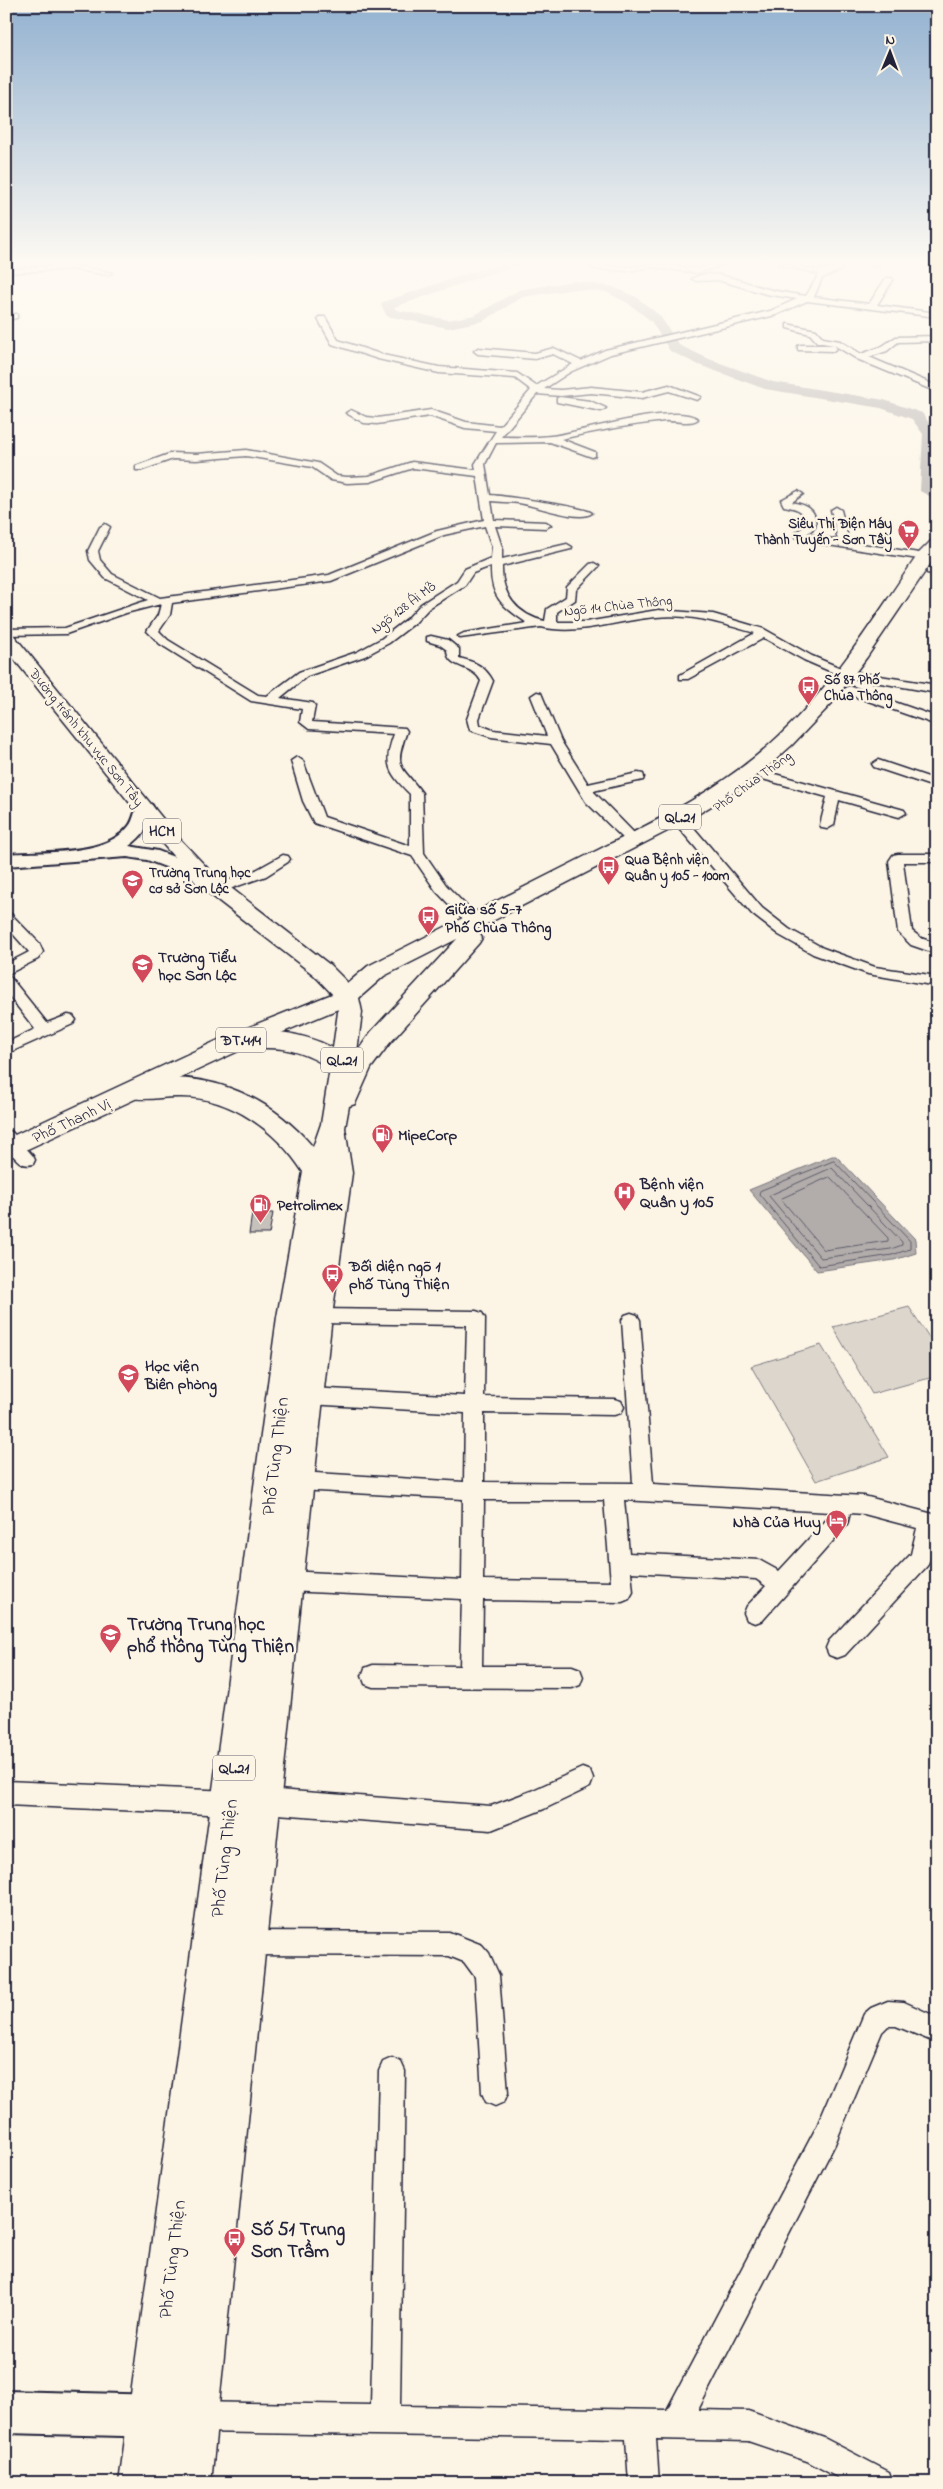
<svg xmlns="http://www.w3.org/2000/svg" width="943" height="2489" font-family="'Indie Flower',sans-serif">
<rect width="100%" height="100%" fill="#fcf5e5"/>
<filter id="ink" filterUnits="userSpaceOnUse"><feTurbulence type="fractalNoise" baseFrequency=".02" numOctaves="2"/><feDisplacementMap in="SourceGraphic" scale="10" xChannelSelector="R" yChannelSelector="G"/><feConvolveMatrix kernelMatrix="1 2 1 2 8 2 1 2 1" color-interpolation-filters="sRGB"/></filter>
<g filter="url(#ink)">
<path fill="#dcd6cc" stroke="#7f7c84" d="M909 1307 937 1349V1376L872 1394 833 1327Z
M821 1345 889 1457 816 1481 751 1366Z"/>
<path fill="#b2adab" stroke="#78757e" d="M832 1156H836L915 1239 916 1253 894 1260 817 1271 749 1190Z"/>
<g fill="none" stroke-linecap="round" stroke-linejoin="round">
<path stroke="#5c5a68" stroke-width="1" d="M834 1161 910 1241V1249L892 1255 819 1266 759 1194 760 1191Z
M832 1168 902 1242V1245L891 1249 821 1258 769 1196Z
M830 1177 888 1238V1241L824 1250 781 1199Z"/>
<path fill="#b2adab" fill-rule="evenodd" d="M502 264H521L519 266 486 275 394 307 396 310 448 320 475 315 519 290 574 281 613 287 636 297 660 316 679 345 709 359 773 382 884 400 922 413 937 434 934 489 937 490V500L920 491 923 434 912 419 881 408 765 389 699 365 670 351 651 321 628 303 606 292 574 289 522 297 483 321 448 328 387 316 381 305 383 302 478 270Z"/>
</g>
<path fill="#c6c1bb" stroke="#22223b" d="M252 1213H273L269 1234H249Z"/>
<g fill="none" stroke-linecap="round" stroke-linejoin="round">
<defs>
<path id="street" d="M583 264 627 267 660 264 698 269 713 264H724L698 273 651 267 627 271 596 269Z
M778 264C796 263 818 275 834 267V264H842L841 270 822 278 814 297 869 304 886 278H892L893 280 877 305 937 313V317L807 301 776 315 611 354 570 372 544 389 561 390 591 387 642 392 669 385 701 397 697 400 669 391 642 398 591 393 561 396 537 394 501 437C517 437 534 438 551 436 579 433 676 402 698 419 691 425 673 420 664 421 629 425 595 431 561 439L595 452V456L592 457 550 442 496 443 485 464 490 495C504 496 586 507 592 513 581 523 534 505 519 503 510 502 500 502 491 501L494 520 546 522 551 525 546 528 495 526 502 547V559L567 544 572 547 571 549 502 566C501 594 517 615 545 621L547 609 566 597 567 587 590 564 594 563 599 566 576 590 575 600 557 612V622H586L658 610 713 614 764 629 812 656 848 671 937 685V693L841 676 804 660 764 638 688 679H680V675L755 633C724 624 690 613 656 617 618 620 579 636 541 627L460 638 458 636 464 633 527 623C503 606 490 598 491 566L473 573 465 585 429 608 415 623 389 643 365 656 307 676 280 698 313 703 315 706 312 722 405 728 407 731C393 770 401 764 422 793L424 853 446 885 479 919 481 922 479 925H469L436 891 412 856 314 823 303 801 291 761 297 757 303 761 324 817 410 846V794C388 772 383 764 394 734L309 729 300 722 302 709 251 701 160 644 147 631 158 615 161 604 126 613 66 634 6 635V629L65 628 148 600 105 578 90 560 88 551 100 527 105 524 110 527 98 551 100 560 112 574 160 598 329 575 437 531 484 520 477 476 413 468 370 482 347 483 331 480 312 467 246 456 196 460 173 459 142 470H136V466L172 453 196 454 246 450 318 463 337 476 347 477 369 476 412 462 476 470 475 464 496 431 465 428 430 416 377 424 364 423 346 413 351 410 366 417 377 418 431 410 466 422 500 426 531 390 515 378 439 373 378 359 332 344 318 319 319 317H325L338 340 383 355 439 367 517 373 536 386 573 364 553 354 535 359 478 354 474 351 478 348 535 353 554 348 581 361 605 350 770 311 797 299 766 294 718 280 696 281 692 279C711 266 744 283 764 288 778 292 792 294 806 296L819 274ZM485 526 492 547 491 558 465 569 457 581 421 604 407 619 381 639 357 652 299 672 267 696 258 695 168 640 159 631 170 615 172 603 331 581 444 535Z
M869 264H879L880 265 876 267Z
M920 264 937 265V270L921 266Z
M71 265 112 273 108 275 71 269 6 273V269Z
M14 314H17V318L6 320V315Z
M787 324 816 330 823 338 840 341 861 354 881 347 896 337 937 336V341L898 342 887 351 869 357 937 386V392L857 359 834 345 817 342 810 334 787 328Z
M801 345H833L837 348 833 351 798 350V346Z
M560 397 590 401 606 408 601 411 557 402V398Z
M798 491 803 494 792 502C806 505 818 509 815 527L807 534 838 540 831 510 836 507 841 510 849 542 925 554 930 557 925 560 815 543 795 537V533L805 526C806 510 798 509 784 506L781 500Z
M931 568 937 569V575L927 573V569Z
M431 636 448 640 459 649V658C475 662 485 666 493 681L479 719 480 725 493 730 547 736 531 696 537 692 541 693 561 741 588 784 638 773 643 774 644 777 643 780 593 791 638 837 640 840 638 843H628L586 802 551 744 491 737 470 730 467 719 481 681C473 664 447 669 447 650L440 645 427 641V637Z
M849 686 937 717V725L845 693 843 690Z
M878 760 937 780V788L874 767 872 764Z
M764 771 904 810 906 813 899 817 839 800 834 825 827 829 822 828 820 825 827 797 759 778 758 775 759 772Z
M678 814 683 815 762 908 789 929 823 948 875 967 937 976V986L868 974 813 954 779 935 752 914 673 821 671 818 673 815Z
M898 854H937V862H903L912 931 921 938 937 944V954L911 945 898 932 889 861 893 855Z
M283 855 288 856 290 859 288 862 266 876 218 893 211 889 213 886 256 870Z
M6 913 11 914 39 943 43 952 38 959 6 975V964L29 952 6 926Z
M6 976 11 978 47 1023 68 1015 73 1016 76 1020 73 1024 6 1054V1043L35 1029 6 992Z
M6 1130 12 1132 33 1156 35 1160 33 1164C20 1168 14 1156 6 1147Z
M318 1309 476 1311 482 1313 485 1318 484 1397 614 1399 621 1401 624 1407 621 1413 614 1415 484 1413V1482L633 1483 622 1320 625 1315 631 1313 637 1315 640 1320 653 1484 864 1496 937 1515C937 1532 935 1549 927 1566L845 1655 837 1658 829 1655 826 1648 829 1641 911 1554 917 1528 864 1514 850 1513 847 1525 763 1620 755 1623 747 1620 744 1613 747 1606 766 1586 756 1579 631 1572 633 1592 629 1599 622 1602 483 1600 482 1666H572L580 1669 583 1677 580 1685 572 1688 373 1687 365 1684 362 1676 365 1668 373 1665 460 1666 462 1599 287 1591 280 1588 277 1581 280 1574 287 1571 462 1580 463 1499 299 1490 292 1487 289 1481 292 1475 299 1472 464 1482 465 1413 309 1404 302 1402 299 1396 302 1390 309 1388 465 1396 467 1325 318 1323 312 1321 309 1316 312 1311ZM484 1500H604L611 1582 483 1580ZM624 1500 830 1512V1516L779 1571 759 1560 629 1553Z
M582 1768 590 1771 593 1779 590 1787 544 1809 491 1830 264 1813 256 1809 252 1801 256 1793 264 1789 491 1806 531 1791Z
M6 1781 230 1791 238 1795 242 1803 238 1811 230 1815 6 1805Z
M247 1931 449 1932 482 1945 489 1953 499 1975 508 2093 504 2102 495 2106 486 2102 482 2093 475 1977 464 1962 449 1956 247 1955 238 1952 235 1943 238 1934Z
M888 2001 904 2002 937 2017V2043L896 2026H888L882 2032 835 2144 698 2410 748 2411 824 2438 889 2472 893 2483H848L807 2461 748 2441 656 2439 659 2483H629L626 2439 193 2432 183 2427 178 2417 183 2407 193 2402 371 2405 379 2071 383 2062 392 2058 401 2062 405 2071 400 2406 667 2410 817 2126 864 2014 871 2008Z"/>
<path id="secondary" d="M145 803 152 805 154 809C151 825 143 836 129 846L158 851 206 869 209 873 206 877 199 879 192 877 147 860 127 857 6 866V854C42 851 105 857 129 826 134 820 134 812 138 805Z
M6 2391 161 2395 176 2401 182 2416 176 2431 161 2437 6 2433Z"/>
<path id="primary" d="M347 988 355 990 359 996 355 1002 245 1048 6 1159V1139L227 1036Z"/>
<path id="highway" d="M937 539V554L867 657 832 703 792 745 764 770 734 792 685 822 473 931 479 933 482 938 479 943 389 1044 371 1068 355 1104 349 1106 345 1128 352 1173 332 1316 303 1581 211 2483H119L277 1317 303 1172C277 1131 231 1097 181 1097 164 1096 145 1102 128 1097L124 1091 128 1085C198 1064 267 1093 313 1147L321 1124 330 1068C308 1054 288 1047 263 1048 251 1049 239 1051 227 1048L224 1042 227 1036C262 1026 301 1032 333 1048L338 1012 336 998 314 975 197 884 162 843 6 649V632L12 633 176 835 213 874 330 965 348 983 368 966C437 931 505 897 574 862 646 826 720 792 779 736 835 683 875 617 919 553L931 541ZM457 939 371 1032 357 1052 362 1012 359 998 384 976Z"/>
</defs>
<use href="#street" stroke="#22223b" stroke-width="3"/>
<use href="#secondary" stroke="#22223b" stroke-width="4"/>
<use href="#primary" stroke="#22223b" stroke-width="3"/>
<use href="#highway" stroke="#22223b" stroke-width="3"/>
<use href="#street" fill="#fcf5e5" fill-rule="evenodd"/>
<use href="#secondary" fill="#fcf5e5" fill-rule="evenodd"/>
<use href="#primary" fill="#fcf5e5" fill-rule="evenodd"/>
<use href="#highway" fill="#fcf5e5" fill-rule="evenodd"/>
</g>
</g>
<linearGradient id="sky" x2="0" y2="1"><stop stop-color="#92b1d0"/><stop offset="0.43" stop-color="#fefaf3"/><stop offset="1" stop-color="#fefaf3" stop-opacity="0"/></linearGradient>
<rect width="943" height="612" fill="url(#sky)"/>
<defs>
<symbol id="supermarket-pin" viewBox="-11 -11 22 30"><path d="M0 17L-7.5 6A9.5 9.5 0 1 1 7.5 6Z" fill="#d1495b" stroke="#fcf5e5"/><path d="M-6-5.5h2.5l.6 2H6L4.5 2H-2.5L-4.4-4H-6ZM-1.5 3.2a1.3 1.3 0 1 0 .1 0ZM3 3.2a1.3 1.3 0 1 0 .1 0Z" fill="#fff"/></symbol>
<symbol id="bus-pin" viewBox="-11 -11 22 30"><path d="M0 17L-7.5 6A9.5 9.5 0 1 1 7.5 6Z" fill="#d1495b" stroke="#fcf5e5"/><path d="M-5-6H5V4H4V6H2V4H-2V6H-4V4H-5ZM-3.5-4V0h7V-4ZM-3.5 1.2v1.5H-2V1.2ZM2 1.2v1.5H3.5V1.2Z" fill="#fff"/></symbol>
<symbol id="school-pin" viewBox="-11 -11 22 30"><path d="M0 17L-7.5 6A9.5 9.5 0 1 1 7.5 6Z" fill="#d1495b" stroke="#fcf5e5"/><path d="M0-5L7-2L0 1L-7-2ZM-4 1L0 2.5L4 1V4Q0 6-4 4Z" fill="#fff"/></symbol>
<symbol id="fuel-pin" viewBox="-11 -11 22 30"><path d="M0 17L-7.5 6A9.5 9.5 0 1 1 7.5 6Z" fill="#d1495b" stroke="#fcf5e5"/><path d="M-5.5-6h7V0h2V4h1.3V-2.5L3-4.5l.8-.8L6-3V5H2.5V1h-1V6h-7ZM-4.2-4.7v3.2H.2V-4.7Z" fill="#fff"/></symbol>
<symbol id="hospital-pin" viewBox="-11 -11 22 30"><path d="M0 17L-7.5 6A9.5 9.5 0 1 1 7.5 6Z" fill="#d1495b" stroke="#fcf5e5"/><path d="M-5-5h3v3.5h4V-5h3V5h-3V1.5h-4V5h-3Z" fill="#fff"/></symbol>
<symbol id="university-pin" viewBox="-11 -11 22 30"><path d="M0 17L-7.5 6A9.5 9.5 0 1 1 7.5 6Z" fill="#d1495b" stroke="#fcf5e5"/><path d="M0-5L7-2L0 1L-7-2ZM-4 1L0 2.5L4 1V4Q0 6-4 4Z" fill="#fff"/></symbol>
<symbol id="hotel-pin" viewBox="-11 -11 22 30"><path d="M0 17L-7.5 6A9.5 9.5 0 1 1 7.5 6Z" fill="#d1495b" stroke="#fcf5e5"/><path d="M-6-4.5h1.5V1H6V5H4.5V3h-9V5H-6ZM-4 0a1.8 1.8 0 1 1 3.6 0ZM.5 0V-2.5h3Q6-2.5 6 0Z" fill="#fff"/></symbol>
</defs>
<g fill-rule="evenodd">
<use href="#supermarket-pin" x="896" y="518" width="25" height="34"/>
<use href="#bus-pin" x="796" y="674" width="25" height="34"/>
<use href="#bus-pin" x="596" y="854" width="25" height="34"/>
<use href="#school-pin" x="120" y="868" width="25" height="34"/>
<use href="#bus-pin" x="416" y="904" width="25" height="34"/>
<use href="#school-pin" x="130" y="952" width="25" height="34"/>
<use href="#fuel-pin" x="370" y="1122" width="25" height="34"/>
<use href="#hospital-pin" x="612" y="1180" width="25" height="34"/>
<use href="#fuel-pin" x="248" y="1192" width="25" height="34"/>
<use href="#bus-pin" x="320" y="1262" width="25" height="34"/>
<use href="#university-pin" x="116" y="1362" width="25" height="34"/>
<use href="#hotel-pin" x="824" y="1508" width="25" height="34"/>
<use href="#school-pin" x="98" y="1622" width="25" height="34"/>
<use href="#bus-pin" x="222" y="2226" width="25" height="34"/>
</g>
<g text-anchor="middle" stroke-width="5" stroke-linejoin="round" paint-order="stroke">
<g font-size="14" font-weight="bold" fill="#22223b" stroke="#fcf5e5" text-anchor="start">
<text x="892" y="528" text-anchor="end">Siêu Thị Điện Máy<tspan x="892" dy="16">Thành Tuyến - Sơn Tây</tspan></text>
<text x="824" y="684">Số 87 Phố<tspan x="824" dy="16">Chùa Thông</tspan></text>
<text x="625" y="864">Qua Bệnh viện<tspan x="625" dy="16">Quân y 105 - 100m</tspan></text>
<text x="149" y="877">Trường Trung học<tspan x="149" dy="16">cơ sở Sơn Lộc</tspan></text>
</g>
<g font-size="14" fill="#22223b" stroke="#fcf5e5">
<text transform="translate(618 605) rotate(-6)" y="5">Ngõ 14 Chùa Thông</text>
<text transform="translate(403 607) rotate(-37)" y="5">Ngõ 128 Ái Mỗ</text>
<text transform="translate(87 737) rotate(51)" y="5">Đường tránh khu vực Sơn Tây</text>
<text transform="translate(752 781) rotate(-36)" y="5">Phố Chùa Thông</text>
</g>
<g fill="#fcf5e5" stroke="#63616e" stroke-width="1">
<rect x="659" y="804.5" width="42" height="25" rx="4"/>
<rect x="143" y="818.5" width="38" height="25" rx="4"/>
<rect x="216" y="1027.5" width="50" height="25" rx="4"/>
<rect x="321" y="1047.5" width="42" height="25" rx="4"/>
<rect x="213" y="1755.5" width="42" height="25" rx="4"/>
</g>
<g font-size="15" font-weight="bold" fill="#22223b">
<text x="680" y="822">QL.21</text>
<text x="162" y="836">HCM</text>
<text x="241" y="1045">ĐT.414</text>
<text x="342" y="1065">QL.21</text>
<text x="234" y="1773">QL.21</text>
</g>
<g font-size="16" font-weight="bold" fill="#22223b" stroke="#fcf5e5" text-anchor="start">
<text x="445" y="914">Giữa số 5-7<tspan x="445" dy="18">Phố Chùa Thông</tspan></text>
<text x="158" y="962">Trường Tiểu<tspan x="158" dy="18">học Sơn Lộc</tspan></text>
<text x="398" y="1140">MipeCorp</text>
<text x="640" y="1189">Bệnh viện<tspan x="640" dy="18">Quân y 105</tspan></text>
<text x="277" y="1210">Petrolimex</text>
<text x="349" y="1271">Đối diện ngõ 1<tspan x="349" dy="18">phố Tùng Thiện</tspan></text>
<text x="145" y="1371">Học viện<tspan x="145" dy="18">Biên phòng</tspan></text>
<text x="821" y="1527" text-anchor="end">Nhà Của Huy</text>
</g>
<g font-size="16" fill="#22223b" stroke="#fcf5e5">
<text transform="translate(71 1120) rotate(-25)" y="6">Phố Thanh Vị</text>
</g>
<g font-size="19" fill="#22223b" stroke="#fcf5e5">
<text transform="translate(274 1456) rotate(-83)" y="7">Phố Tùng Thiện</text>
<text transform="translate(223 1858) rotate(-83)" y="7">Phố Tùng Thiện</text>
<text transform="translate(171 2259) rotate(-83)" y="7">Phố Tùng Thiện</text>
</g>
<g font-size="19" font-weight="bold" fill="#22223b" stroke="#fcf5e5" text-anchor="start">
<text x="127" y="1630">Trường Trung học<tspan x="127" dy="22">phổ thông Tùng Thiện</tspan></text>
<text x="251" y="2235">Số 51 Trung<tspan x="251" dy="22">Sơn Trầm</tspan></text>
</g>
</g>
<rect width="943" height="2489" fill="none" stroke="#fcf5e5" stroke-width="25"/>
<rect x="12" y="12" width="918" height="2464" fill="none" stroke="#22223b" stroke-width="2" filter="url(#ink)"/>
<g transform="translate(890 52) rotate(1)" stroke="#fcf5e5" stroke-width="4" paint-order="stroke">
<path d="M0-4L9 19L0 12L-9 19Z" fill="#22223b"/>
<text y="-8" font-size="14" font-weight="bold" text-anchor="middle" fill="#22223b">N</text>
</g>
</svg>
